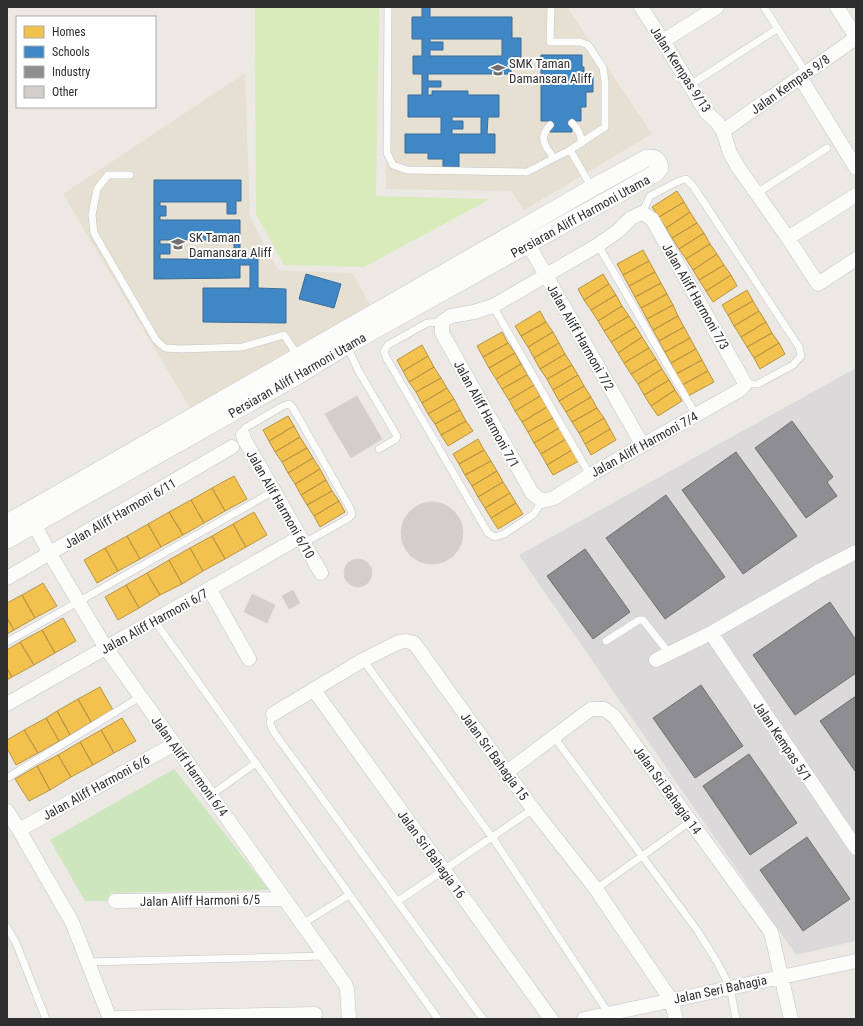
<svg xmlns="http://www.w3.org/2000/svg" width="863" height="1026" font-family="'Roboto Condensed',sans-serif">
<rect width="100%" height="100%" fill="#ece8e4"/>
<path fill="#dcd9db" d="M856 368V941L796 955 519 555Z"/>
<path fill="#e6e0d3" d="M386 7H567L652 134 524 210 511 191 386 189Z
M245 73 250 217 278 270 352 273 371 306 190 408 63 194Z"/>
<path fill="#cee6be" d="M174 769 269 890 110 893 109 901H85L50 840Z"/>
<path fill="#d9eabb" d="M255 7H379L376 196 490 199 364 267 284 265 256 214Z"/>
<path fill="#f2c14e" stroke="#b79544" d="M677 191 684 202 659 217 652 207Z
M684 202 690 212 666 228 659 217Z
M690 212 697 223 672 238 666 228Z
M697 223 704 233 679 249 672 238Z
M704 233 710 244 686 259 679 249Z
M710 244 717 254 693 270 686 259Z
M643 250 649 261 623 275 617 264Z
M717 254 724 265 699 280 693 270Z
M649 261 655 272 629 286 623 275Z
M724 265 731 275 706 291 699 280Z
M655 272 661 283 635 297 629 286Z
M603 274 609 284 584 300 578 289Z
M731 275 737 286 713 302 706 291Z
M661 283 667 294 641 308 635 297Z
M609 284 616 295 591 310 584 300Z
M747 290 753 301 728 315 722 305Z
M667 294 673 305 647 319 641 308Z
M616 295 622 306 598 321 591 310Z
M753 301 759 311 734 326 728 315Z
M673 305 678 316 653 330 647 319Z
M622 306 629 316 604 331 598 321Z
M540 311 546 322 521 336 515 326Z
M759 311 766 322 741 337 734 326Z
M629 316 636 327 611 342 604 331Z
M678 316 684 327 659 341 653 330Z
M546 322 553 332 528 347 521 336Z
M766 322 772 333 747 347 741 337Z
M636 327 642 337 618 353 611 342Z
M684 327 690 338 665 352 659 341Z
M502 332 508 343 483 357 477 346Z
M553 332 559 343 534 358 528 347Z
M772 333 779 343 754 358 747 347Z
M642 337 649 348 624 363 618 353Z
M690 338 696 349 671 363 665 352Z
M508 343 515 353 489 368 483 357Z
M559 343 565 354 540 369 534 358Z
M779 343 785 354 760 369 754 358Z
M422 345 428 356 403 371 397 360Z
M649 348 656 359 631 374 624 363Z
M696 349 702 360 676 374 671 363Z
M515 353 521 364 496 379 489 368Z
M565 354 572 365 547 379 540 369Z
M428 356 434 367 409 382 403 371Z
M656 359 662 369 638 384 631 374Z
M702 360 708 371 682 385 676 374Z
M521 364 527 375 502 389 496 379Z
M572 365 578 375 553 390 547 379Z
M434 367 441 378 416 392 409 382Z
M662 369 669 380 644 395 638 384Z
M708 371 714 382 688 396 682 385Z
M527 375 534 385 509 400 502 389Z
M578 375 584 386 559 401 553 390Z
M441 378 447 388 422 403 416 392Z
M669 380 675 390 651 406 644 395Z
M534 385 540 396 515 411 509 400Z
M584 386 591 397 566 412 559 401Z
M447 388 454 399 428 414 422 403Z
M675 390 682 401 658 416 651 406Z
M540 396 547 407 522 422 515 411Z
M591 397 597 408 572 422 566 412Z
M454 399 460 410 435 424 428 414Z
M547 407 553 418 528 432 522 422Z
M597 408 604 418 579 433 572 422Z
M460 410 466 421 441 435 435 424Z
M288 416 294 426 269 441 263 430Z
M553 418 559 428 534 443 528 432Z
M604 418 610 429 585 444 579 433Z
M466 421 473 431 448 446 441 435Z
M294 426 300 437 275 452 269 441Z
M559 428 566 439 541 454 534 443Z
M610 429 616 440 591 455 585 444Z
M300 437 307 448 282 462 275 452Z
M478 439 484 450 459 464 453 454Z
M566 439 572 450 547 465 541 454Z
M307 448 313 458 288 473 282 462Z
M484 450 491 461 465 475 459 464Z
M572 450 579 461 553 475 547 465Z
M313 458 320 469 295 484 288 473Z
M491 461 497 471 472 486 465 475Z
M320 469 326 480 301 495 295 484Z
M497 471 503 482 478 497 472 486Z
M234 476 247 499 225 511 212 488Z
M326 480 332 491 307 505 301 495Z
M503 482 510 493 485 508 478 497Z
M212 488 225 511 204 523 191 500Z
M332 491 339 501 314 516 307 505Z
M510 493 516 503 491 518 485 508Z
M191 500 204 523 183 535 169 512Z
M339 501 345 512 320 527 314 516Z
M516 503 523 514 498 529 491 518Z
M169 512 183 535 161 547 148 524Z
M254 512 267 535 246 547 233 524Z
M148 524 161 547 140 559 127 536Z
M233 524 246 547 225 559 212 536Z
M127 536 140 559 118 571 105 548Z
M212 536 225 559 203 571 190 548Z
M105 548 118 571 97 583 84 560Z
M190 548 203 571 182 584 169 560Z
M169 560 182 584 160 595 147 573Z
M147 573 160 595 139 608 126 585Z
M43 583 57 606 35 618 22 595Z
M126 585 139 608 118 620 105 597Z
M22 595 35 618 14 630 7 618V603Z
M7 618 14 630 7 634Z
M63 618 76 641 55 653 42 630Z
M42 630 55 653 34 665 20 642Z
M20 642 34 665 12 677 7 668V650Z
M7 668 12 677 7 680Z
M100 687 113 710 91 722 78 699Z
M78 699 91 722 70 735 57 711Z
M57 711 70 735 59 741 46 718Z
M46 718 59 741 38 753 24 730Z
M122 718 136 741 114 753 101 730Z
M24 730 38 753 16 765 7 748V740Z
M101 730 114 753 93 765 80 742Z
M80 742 93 765 71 777 58 755Z
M58 755 71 777 50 790 37 766Z
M37 766 50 790 29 801 15 779Z"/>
<path fill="#3f88c5" stroke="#3a6d98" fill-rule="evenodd" d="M422 7H430V17H512V38H521V57H511V74H428V81H441V87H428V95H432V91H468V95H499V117H488L487 134H495V153H459V167H443V159H428V153H405V134H441V117H408V95H422V74H413V56H422V39H412V17H422ZM430 39H502V56H430V50H443V42H430ZM452 117H481V134H452V129H463V121H452Z
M541 55H582V67H584V77H593V92H586V107H581V121H572V132H550V121H541Z
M154 180H241V201H236V214H227V202H160V206H166V216H160V220H240V258H258V288L286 289V323L203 322V288H250V265H240V278L154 279ZM160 240H234V259H160V254H170V244H160Z
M306 274 341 284 334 308 299 299Z"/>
<path fill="#8d8d92" stroke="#707074" d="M792 421 833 477 827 482 837 496 806 518 755 448Z
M736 452 797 536 743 574 682 490Z
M666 495 725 577 665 619 606 538Z
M585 549 630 612 593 639 547 576Z
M830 602 856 640V673L795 715 753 655Z
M701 685 743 746 695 778 653 718Z
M856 696V770L855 771 820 721Z
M749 754 797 823 750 855 703 786Z
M807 837 850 899 803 931 760 870Z"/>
<path fill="#d1cecb" stroke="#d7d4d0" d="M357 396 382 439 351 458 325 414Z
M401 533a31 31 0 1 1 62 0a31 31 0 1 1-62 0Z
M344 573a14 14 0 1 1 28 0a14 14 0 1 1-28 0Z
M293 590 300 603 289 609 282 596Z
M252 594 275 605 267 623 244 612Z"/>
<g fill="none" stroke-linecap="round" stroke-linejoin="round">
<defs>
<path id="service" d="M388 7 387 153 393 165 407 170 527 172 570 150 605 127V82L603 68 588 45 580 42H550L551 7
M764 7 806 73
M690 85 777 29
M572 123C579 129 580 134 582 143
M550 125C538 138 545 146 554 158
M570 150 592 188
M130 175H108L97 189 92 215 94 233 156 340 165 348 181 349 242 347 284 335 298 356
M757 193 827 148
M642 213 650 196 679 181 686 179 693 186 799 347 801 356 793 365 758 384H745
M598 245 696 415
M493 306 590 475
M442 322 427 323 388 345 384 351 386 357 488 533 495 537 504 534 534 514 542 501
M347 346 358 370 397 436 396 439 379 449
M243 435 245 428 283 406 289 404 293 408 350 508 352 514 349 518 304 543
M154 620 438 1019
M606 641 639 620H643L669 653
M7 642 274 491
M363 660 492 837 609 1014
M273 714 270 723 273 731 483 1019
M554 737 697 930 717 962 730 987 736 1019
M7 778 140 697
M211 795 256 763
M596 889 691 821
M398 901 533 809
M302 924 349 895
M7 927 16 943 46 1019
M88 962 325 956"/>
<path id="minor" d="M641 7 663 41 706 112 717 122 723 131 730 153 738 167 788 238 818 284 856 259
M837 7 856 37
M663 41 717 7
M800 77 856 168
M723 131 856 38
M642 213 652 219 742 378 745 384 740 390 590 475 554 498 542 501 532 493 442 333V322L451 316 474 312 493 306 598 245 618 231 631 218Z
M523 235 642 444
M788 238 856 195
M243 435 245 441 274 491 321 573
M29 515 50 554 106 648 345 984 347 989 349 1019
M7 578 232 447
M210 590 249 659
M711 633 856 848
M656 660 711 633 819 571 856 552
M314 690 551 1019
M7 704 300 537
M273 714 363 660 399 642 406 641 414 643 533 809 596 889 671 1000 676 1019
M507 772 591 709H604L614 716 771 932 791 1019
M7 811 19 830 72 922 110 1019
M19 830 173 745
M115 901 285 899
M109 1018 315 1014
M584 1019 856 961"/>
<path id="tertiary" d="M7 523 592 188 647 158C655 158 658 159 660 168L656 173 346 346 294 378 7 540"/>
</defs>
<use href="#service" stroke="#c5c4c5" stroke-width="8"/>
<use href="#minor" stroke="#c5c4c5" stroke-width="15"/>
<use href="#tertiary" stroke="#c5c4c5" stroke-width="18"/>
<use href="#service" stroke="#fcfcfb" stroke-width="7"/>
<use href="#minor" stroke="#fcfcfb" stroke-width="14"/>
<use href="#tertiary" stroke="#fcfcfb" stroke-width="17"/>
</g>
<defs>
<symbol id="school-bare" viewBox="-9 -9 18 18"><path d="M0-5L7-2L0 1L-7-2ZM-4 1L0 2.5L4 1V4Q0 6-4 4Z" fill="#706f6e" stroke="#fff" stroke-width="2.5" paint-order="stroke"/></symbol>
</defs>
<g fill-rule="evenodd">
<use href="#school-bare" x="488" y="60" width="20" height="20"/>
<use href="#school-bare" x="168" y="234" width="20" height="20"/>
</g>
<g text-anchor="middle" stroke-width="4" stroke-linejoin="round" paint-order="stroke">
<g font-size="13" fill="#2e2e2e" stroke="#fff" text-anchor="start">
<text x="509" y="68">SMK Taman<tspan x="509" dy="15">Damansara Aliff</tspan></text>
<text x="189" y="242">SK Taman<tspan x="189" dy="15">Damansara Aliff</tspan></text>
</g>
<g font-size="13" fill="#2e2e2e" stroke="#fff">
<text transform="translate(681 69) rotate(57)" y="5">Jalan Kempas 9/13</text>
<text transform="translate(790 84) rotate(-35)" y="5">Jalan Kempas 9/8</text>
<text transform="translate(580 216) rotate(-29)" y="5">Persiaran Aliff Harmoni Utama</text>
<text transform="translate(696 296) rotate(60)" y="5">Jalan Aliff Harmoni 7/3</text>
<text transform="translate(581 337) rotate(60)" y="5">Jalan Aliff Harmoni 7/2</text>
<text transform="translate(297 375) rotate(-30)" y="5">Persiaran Aliff Harmoni Utama</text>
<text transform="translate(487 414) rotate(61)" y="5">Jalan Aliff Harmoni 7/1</text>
<text transform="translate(644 444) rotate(-29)" y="5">Jalan Aliff Harmoni 7/4</text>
<text transform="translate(281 504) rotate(60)" y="5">Jalan Alif Harmoni 6/10</text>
<text transform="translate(120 513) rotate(-30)" y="5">Jalan Aliff Harmoni 6/11</text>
<text transform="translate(154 621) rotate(-29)" y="5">Jalan Aliff Harmoni 6/7</text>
<text transform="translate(783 741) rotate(56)" y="5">Jalan Kempas 5/1</text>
<text transform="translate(495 756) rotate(54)" y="5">Jalan Sri Bahagia 15</text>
<text transform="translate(190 766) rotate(54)" y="5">Jalan Aliff Harmoni 6/4</text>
<text transform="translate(96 787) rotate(-29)" y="5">Jalan Aliff Harmoni 6/6</text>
<text transform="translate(668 790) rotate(54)" y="5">Jalan Sri Bahagia 14</text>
<text transform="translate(432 854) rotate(54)" y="5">Jalan Sri Bahagia 16</text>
<text transform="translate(200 900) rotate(-1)" y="5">Jalan Aliff Harmoni 6/5</text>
<text transform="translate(720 989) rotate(-12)" y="5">Jalan Seri Bahagia</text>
</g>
</g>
<rect width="863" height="1026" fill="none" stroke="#2e2e2e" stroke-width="16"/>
<rect x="16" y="16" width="140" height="92" fill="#ffffff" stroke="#ababab"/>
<rect x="24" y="26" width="20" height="12" fill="#f2c14e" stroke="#ababab"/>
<text x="52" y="36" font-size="12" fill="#2e2e2e">Homes</text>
<rect x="24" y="46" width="20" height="12" fill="#3f88c5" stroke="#ababab"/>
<text x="52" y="56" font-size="12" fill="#2e2e2e">Schools</text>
<rect x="24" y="66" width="20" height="12" fill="#8d8d92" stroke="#ababab"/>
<text x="52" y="76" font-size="12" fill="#2e2e2e">Industry</text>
<rect x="24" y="86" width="20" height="12" fill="#d1cecb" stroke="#ababab"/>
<text x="52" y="96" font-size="12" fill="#2e2e2e">Other</text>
</svg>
